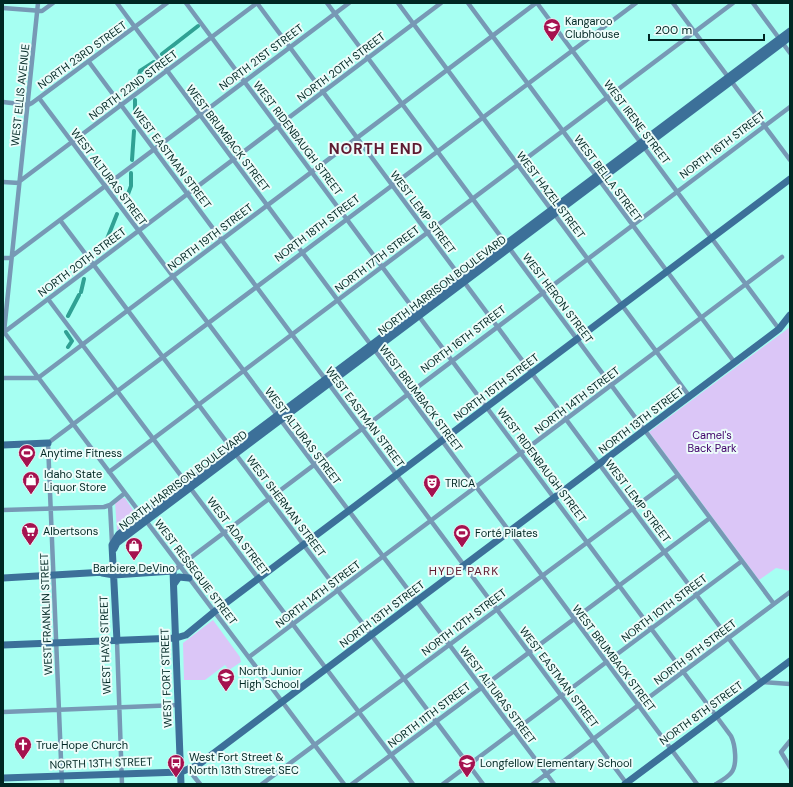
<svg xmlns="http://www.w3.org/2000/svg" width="793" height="787" font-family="'DM Sans',sans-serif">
<rect width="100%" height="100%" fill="#a6fff2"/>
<path fill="#dbc6f7" d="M790 327V571L776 568 759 580 649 432Z
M121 498H125L137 516 117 531 115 502Z
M213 620 240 657 241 662 229 670 225 665 205 680H184L183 643Z"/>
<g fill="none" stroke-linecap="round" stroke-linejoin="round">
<path stroke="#30a194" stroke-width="4" d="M162 54 198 26
M136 87 140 71 154 62
M135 112V100
M132 160 134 131
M125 202 131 186V173
M99 252 105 244 117 214
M81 292 84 279
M68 316 79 295
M66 332 72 341 68 347"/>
<path stroke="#7799b5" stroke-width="4.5" d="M38 3 4 332 344 784
M117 3 697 784
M186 3 731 736C735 744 738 765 731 773 728 777 721 781 716 784
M257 3 761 682 790 684
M327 3 774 604
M398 3 690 397
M468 3 735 363
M537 3 779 329
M673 3 790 160
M753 3 790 53
M3 8 42 11 53 3
M89 62 627 784
M39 98 554 784
M3 102 28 105 32 103 167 3
M20 181 257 3
M3 182 19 183
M60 220 483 784
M12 256 349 3
M3 258H11
M48 299 413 784
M3 333 441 3
M3 378H38L536 3
M109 472 733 3
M110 505 112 543
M3 510 104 507 110 505 125 493
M173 571 790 107
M117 641 122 784
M249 657 782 257
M3 712 178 705
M790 741 781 752 790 767
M190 769 192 774 200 784
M62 784 48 443 636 3
M262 784 678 475
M352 784 710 518
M443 784 742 561
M533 784 790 592"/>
<path stroke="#3c7099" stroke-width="7" d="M3 445 48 443
M114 549 117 543 146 521 790 37
M102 573 114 575 173 571 181 784
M3 578 105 572
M174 584 179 577 189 578
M117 641 112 545 119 534 790 31
M3 645 176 638 186 635 214 612 790 179
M3 778 181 772 198 765 779 329 790 315
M625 784 790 661"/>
</g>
<defs>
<symbol id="school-pin" viewBox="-11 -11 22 30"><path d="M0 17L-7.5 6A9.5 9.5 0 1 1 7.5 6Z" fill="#a5124f" stroke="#ecfcfa"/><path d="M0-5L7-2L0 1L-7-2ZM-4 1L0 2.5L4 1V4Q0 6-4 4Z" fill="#fff"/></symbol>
<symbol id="stadium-pin" viewBox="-11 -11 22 30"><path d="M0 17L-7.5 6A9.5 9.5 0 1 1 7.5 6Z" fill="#a5124f" stroke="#ecfcfa"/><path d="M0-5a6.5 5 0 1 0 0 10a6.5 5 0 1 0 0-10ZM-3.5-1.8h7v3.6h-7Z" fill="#fff"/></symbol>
<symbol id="shop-pin" viewBox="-11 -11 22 30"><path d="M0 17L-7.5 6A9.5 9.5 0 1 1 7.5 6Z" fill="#a5124f" stroke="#ecfcfa"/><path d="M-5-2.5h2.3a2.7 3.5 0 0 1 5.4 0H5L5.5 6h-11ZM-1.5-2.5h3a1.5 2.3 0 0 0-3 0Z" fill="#fff"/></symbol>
<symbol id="theatre-pin" viewBox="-11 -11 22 30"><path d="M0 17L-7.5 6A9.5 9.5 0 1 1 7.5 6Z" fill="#a5124f" stroke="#ecfcfa"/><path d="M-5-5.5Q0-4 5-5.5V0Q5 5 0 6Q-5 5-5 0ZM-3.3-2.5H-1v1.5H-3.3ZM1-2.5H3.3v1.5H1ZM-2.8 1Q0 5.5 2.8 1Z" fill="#fff"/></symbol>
<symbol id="supermarket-pin" viewBox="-11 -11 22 30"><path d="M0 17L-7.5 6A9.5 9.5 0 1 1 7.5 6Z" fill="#a5124f" stroke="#ecfcfa"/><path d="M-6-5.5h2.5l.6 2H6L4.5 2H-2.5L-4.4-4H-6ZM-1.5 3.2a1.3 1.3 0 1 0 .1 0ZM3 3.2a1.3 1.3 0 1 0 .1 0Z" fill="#fff"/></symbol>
<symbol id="church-pin" viewBox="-11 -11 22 30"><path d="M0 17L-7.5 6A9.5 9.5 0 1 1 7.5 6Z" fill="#a5124f" stroke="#ecfcfa"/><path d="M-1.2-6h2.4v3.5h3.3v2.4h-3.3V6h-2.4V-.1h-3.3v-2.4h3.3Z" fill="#fff"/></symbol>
<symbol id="bus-pin" viewBox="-11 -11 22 30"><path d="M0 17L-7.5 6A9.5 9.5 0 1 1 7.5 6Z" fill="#a5124f" stroke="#ecfcfa"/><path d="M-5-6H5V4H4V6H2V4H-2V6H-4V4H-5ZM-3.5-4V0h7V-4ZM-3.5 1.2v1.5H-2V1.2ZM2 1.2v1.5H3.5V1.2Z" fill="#fff"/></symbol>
</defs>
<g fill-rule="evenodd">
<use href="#school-pin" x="542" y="17" width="20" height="27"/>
<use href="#stadium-pin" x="17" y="443" width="20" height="27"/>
<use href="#shop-pin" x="21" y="470" width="20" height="27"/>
<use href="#theatre-pin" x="422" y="473" width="20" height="27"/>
<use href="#supermarket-pin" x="20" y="521" width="20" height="27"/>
<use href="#stadium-pin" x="452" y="523" width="20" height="27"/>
<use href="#shop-pin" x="124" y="536" width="20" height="27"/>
<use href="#school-pin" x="216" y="667" width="20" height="27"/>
<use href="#church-pin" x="13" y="735" width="20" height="27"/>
<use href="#bus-pin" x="166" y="753" width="20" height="27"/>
<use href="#school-pin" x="457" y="753" width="20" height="27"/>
</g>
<g text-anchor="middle" stroke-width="4" stroke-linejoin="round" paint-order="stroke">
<g font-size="11" fill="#002723" stroke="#ecfcfa" text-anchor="start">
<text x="565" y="25">Kangaroo<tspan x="565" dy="13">Clubhouse</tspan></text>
<text x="40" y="457">Anytime Fitness</text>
<text x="44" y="478">Idaho State<tspan x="44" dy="13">Liquor Store</tspan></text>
<text x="445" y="487">TRICA</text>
<text x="43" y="535">Albertsons</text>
<text x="475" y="537">Forté Pilates</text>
<text x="134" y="572" text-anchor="middle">Barbiere DeVino</text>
<text x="239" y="675">North Junior<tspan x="239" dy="13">High School</tspan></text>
<text x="36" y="749">True Hope Church</text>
<text x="189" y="761">West Fort Street &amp;<tspan x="189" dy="13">North 13th Street SEC</tspan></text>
<text x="480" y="767">Longfellow Elementary School</text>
</g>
<g font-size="11" fill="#002723" stroke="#ecfcfa">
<text transform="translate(82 55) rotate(-36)" y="4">NORTH 23RD STREET</text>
<text transform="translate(261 57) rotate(-37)" y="4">NORTH 21ST STREET</text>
<text transform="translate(341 67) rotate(-37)" y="4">NORTH 20TH STREET</text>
<text transform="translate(133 85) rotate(-37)" y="4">NORTH 22ND STREET</text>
<text transform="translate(20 95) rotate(-84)" y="4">WEST ELLIS AVENUE</text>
<text transform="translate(637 122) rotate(53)" y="4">WEST IRENE STREET</text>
<text transform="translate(228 138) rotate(53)" y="4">WEST BRUMBACK STREET</text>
<text transform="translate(298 138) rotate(53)" y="4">WEST RIDENBAUGH STREET</text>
<text transform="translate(722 145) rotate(-37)" y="4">NORTH 16TH STREET</text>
<text transform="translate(172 158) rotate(53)" y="4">WEST EASTMAN STREET</text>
<text transform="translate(109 177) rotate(53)" y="4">WEST ALTURAS STREET</text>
<text transform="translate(608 178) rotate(53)" y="4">WEST BELLA STREET</text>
<text transform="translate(551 195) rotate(53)" y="4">WEST HAZEL STREET</text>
<text transform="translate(423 212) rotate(53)" y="4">WEST LEMP STREET</text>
<text transform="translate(317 228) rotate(-37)" y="4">NORTH 18TH STREET</text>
<text transform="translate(210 237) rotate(-37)" y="4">NORTH 19TH STREET</text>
<text transform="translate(377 259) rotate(-37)" y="4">NORTH 17TH STREET</text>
<text transform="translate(82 262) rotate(-37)" y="4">NORTH 20TH STREET</text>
<text transform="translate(442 285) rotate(-37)" y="4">NORTH HARRISON BOULEVARD</text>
<text transform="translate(558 298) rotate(53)" y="4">WEST HERON STREET</text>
<text transform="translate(463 339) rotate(-37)" y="4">NORTH 16TH STREET</text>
<text transform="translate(496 387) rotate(-37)" y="4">NORTH 15TH STREET</text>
<text transform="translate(421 398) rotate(53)" y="4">WEST BRUMBACK STREET</text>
<text transform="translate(577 400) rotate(-37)" y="4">NORTH 14TH STREET</text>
<text transform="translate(365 417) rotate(53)" y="4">WEST EASTMAN STREET</text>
<text transform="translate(641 420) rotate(-37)" y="4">NORTH 13TH STREET</text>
<text transform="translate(303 436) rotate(53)" y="4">WEST ALTURAS STREET</text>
<text transform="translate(542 465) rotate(53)" y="4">WEST RIDENBAUGH STREET</text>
<text transform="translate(183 480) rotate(-37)" y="4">NORTH HARRISON BOULEVARD</text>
<text transform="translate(638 501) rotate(53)" y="4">WEST LEMP STREET</text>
<text transform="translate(286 506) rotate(53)" y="4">WEST SHERMAN STREET</text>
<text transform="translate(238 536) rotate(53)" y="4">WEST ADA STREET</text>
<text transform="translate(196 572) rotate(53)" y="4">WEST RESSEGUIE STREET</text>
<text transform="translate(318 594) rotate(-37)" y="4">NORTH 14TH STREET</text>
<text transform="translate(664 608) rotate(-37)" y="4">NORTH 10TH STREET</text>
<text transform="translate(46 614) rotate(-92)" y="4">WEST FRANKLIN STREET</text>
<text transform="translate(382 614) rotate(-37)" y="4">NORTH 13TH STREET</text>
<text transform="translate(464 622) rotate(-37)" y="4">NORTH 12TH STREET</text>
<text transform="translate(105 645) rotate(-92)" y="4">WEST HAYS STREET</text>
<text transform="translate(695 652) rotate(-37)" y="4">NORTH 9TH STREET</text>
<text transform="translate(614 658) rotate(53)" y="4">WEST BRUMBACK STREET</text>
<text transform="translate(559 677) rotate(53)" y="4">WEST EASTMAN STREET</text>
<text transform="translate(166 678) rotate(-92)" y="4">WEST FORT STREET</text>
<text transform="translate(498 695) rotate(53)" y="4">WEST ALTURAS STREET</text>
<text transform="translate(701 713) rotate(-36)" y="4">NORTH 8TH STREET</text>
<text transform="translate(429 715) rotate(-37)" y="4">NORTH 11TH STREET</text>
<text transform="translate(101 763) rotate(-2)" y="4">NORTH 13TH STREET</text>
</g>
<g font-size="11" fill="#3f0069" stroke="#ecfcfa">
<text x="712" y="439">Camel's<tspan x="712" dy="13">Back Park</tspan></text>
</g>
<g font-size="12" letter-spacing="1" fill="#5e1a30" stroke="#ecfcfa">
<text x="464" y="575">HYDE PARK</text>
</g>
<g font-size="15" font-weight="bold" letter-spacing="1" fill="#5e1a30" stroke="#ecfcfa">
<text x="376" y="154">NORTH END</text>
</g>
</g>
<rect width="793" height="787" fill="none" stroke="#002723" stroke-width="8"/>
<path d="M649 34v6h115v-6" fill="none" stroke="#002723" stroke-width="2"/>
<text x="655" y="34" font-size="12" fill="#002723" stroke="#ecfcfa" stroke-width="3" paint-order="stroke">200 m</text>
</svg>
